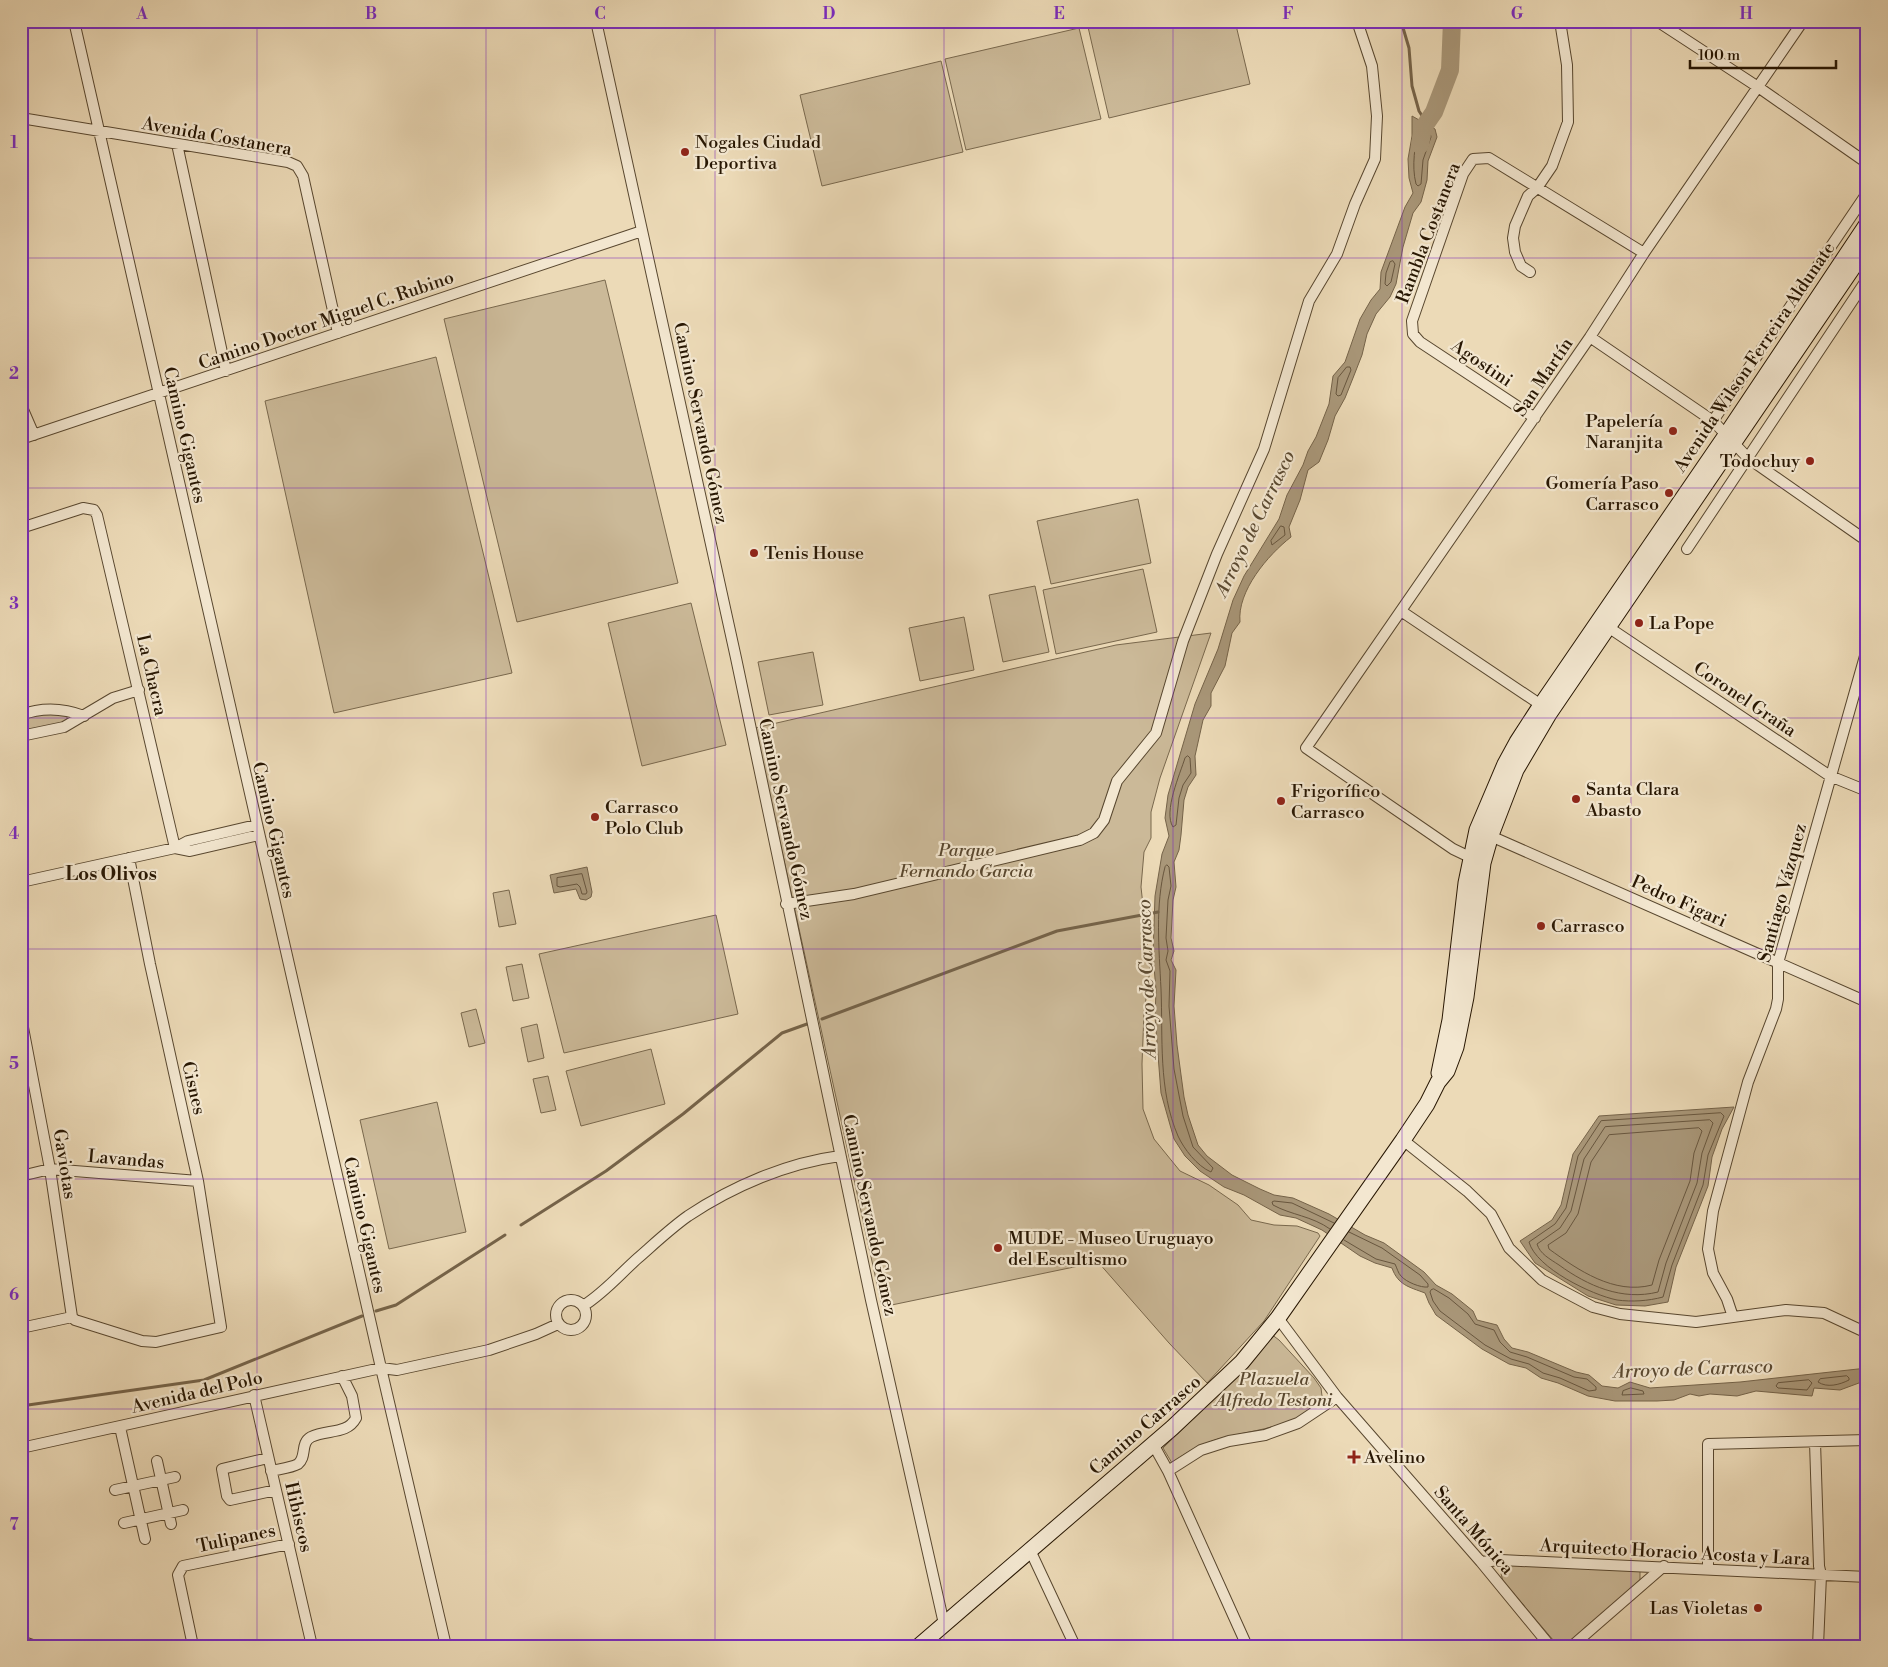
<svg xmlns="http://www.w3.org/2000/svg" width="1888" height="1667" font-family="'Libre Bodoni',serif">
<rect width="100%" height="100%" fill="#ecdab7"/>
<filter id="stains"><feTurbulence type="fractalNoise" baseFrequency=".004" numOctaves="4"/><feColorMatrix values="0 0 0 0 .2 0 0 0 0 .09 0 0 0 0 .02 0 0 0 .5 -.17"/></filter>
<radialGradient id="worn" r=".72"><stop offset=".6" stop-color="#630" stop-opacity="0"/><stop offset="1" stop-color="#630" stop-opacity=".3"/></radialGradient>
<path fill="#cbb998" stroke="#79684d" d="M1113 21H1235L1250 84 1109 118 1088 27Z
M1079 28 1101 119 966 150 945 59Z
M941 61 963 152 822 186 800 95Z
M605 280 678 583 517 622 444 319Z
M436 357 512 673 334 713 265 401Z
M1138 499 1151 563 1051 584 1037 521Z
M1143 569 1157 632 1056 654 1043 590Z
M1035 586 1049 652 1003 662 989 595Z
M691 603 726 745 642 766 608 623Z
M964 617 974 670 920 681 909 628Z
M1211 633 1160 778 1151 812V838L1144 852 1141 887 1150 970 1144 1013 1142 1064 1143 1109 1154 1139 1180 1171 1209 1185 1238 1205 1251 1220 1274 1225 1297 1226 1318 1233 1320 1236 1264 1321 1207 1383 1169 1343 1098 1262 882 1307 755 728 1116 645Z
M813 652 823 705 769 715 758 662Z
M51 712 67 716V721L65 723 21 733V718Z
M509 890 516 924 499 927 493 893Z
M716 915 738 1014 564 1053 539 954Z
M522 964 529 998 513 1001 506 967Z
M476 1009 485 1043 469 1047 461 1013Z
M537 1024 544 1058 528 1062 521 1028Z
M651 1049 665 1104 581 1126 566 1071Z
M548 1076 556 1110 541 1113 533 1079Z
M437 1102 466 1232 389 1249 360 1120Z
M1271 1334 1279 1340 1314 1378 1321 1388 1322 1396C1307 1429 1242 1430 1212 1441 1197 1446 1184 1454 1172 1463L1163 1448 1248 1365Z
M1510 1564 1637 1569 1640 1572V1581L1572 1641 1562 1644 1554 1641 1503 1581 1501 1574 1503 1569Z"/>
<path fill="#a99779" stroke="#756349" d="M1412 116 1435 129 1437 137 1428 161 1427 180 1421 202 1413 213 1403 247 1396 284 1390 297 1376 314 1367 334 1362 355 1353 378 1345 398 1335 416 1328 440 1319 462 1308 470 1300 500 1289 527 1291 537C1268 555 1237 591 1240 622L1232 633 1225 666 1211 693V706L1203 720 1195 756 1196 775 1188 787 1184 800 1181 835 1179 850 1174 862 1176 887 1173 900 1171 938 1174 951 1171 960 1176 970 1174 1006 1177 1045 1184 1097 1188 1115 1198 1145 1207 1156 1232 1175 1260 1189 1274 1195 1293 1198 1329 1214 1365 1235 1384 1243 1424 1272 1436 1285 1452 1294 1473 1311 1477 1320 1497 1325 1504 1339 1512 1348 1528 1352 1576 1372 1589 1375 1602 1386 1618 1388 1630 1382 1650 1388 1740 1382 1867 1368V1380L1840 1390 1814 1388 1812 1396 1756 1391 1737 1396 1710 1394 1699 1396 1690 1394 1674 1400 1657 1401H1615L1588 1396 1558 1383 1541 1378 1526 1368 1509 1364 1482 1349 1436 1315 1429 1303 1425 1293C1409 1287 1398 1285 1392 1268L1375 1263 1360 1256 1322 1230 1296 1218 1280 1215 1244 1195 1224 1187 1200 1171 1185 1156 1174 1139 1161 1093 1155 1017 1156 990 1153 955 1155 896 1162 854 1169 836 1165 818 1168 795 1195 704 1218 649 1233 600 1244 576 1279 519 1287 495 1303 465 1308 451 1316 437 1329 404 1333 376 1345 362 1360 319 1371 300 1380 289 1381 272 1405 207 1413 193 1409 178 1408 159 1412 136Z
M587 867 592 892 591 897 586 900 580 899 576 889 554 893 550 875Z
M1734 1107 1722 1129 1712 1157 1708 1186 1676 1267 1668 1302 1645 1306 1616 1305 1588 1296 1535 1263 1520 1241 1552 1220 1561 1205 1573 1154 1599 1116Z"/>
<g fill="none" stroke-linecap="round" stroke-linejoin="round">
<path stroke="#68563e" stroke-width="1" d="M1420 125 1430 132 1431 137 1423 160 1421 184 1418 186 1416 184C1411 164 1416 147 1417 127Z
M1393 261 1395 264 1391 282 1387 286 1385 284 1386 273 1390 262Z
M1347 367H1350L1351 370 1341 395 1338 396 1336 394 1338 378Z
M1281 526 1284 527 1285 535 1272 545 1271 541Z
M1188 756 1190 758 1191 773 1183 785 1179 798 1176 825 1173 827C1163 812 1180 774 1185 758Z
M1167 865 1169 867 1171 886 1168 900 1166 938 1168 951 1166 960 1170 971 1169 1006 1174 1069 1183 1116 1193 1147 1213 1168 1211 1172C1197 1166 1184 1149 1178 1136 1158 1090 1163 1037 1161 989 1159 949 1155 905 1165 867Z
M582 874 587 892 586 894H582L580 887 577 884 560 887 557 886V878Z
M1721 1113 1724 1116 1708 1155 1703 1185 1672 1265 1663 1297C1648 1301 1632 1302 1617 1300 1592 1295 1536 1268 1529 1242L1555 1224 1566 1208 1578 1156 1601 1121Z
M1710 1120 1713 1123 1702 1153 1697 1183 1666 1263 1658 1292C1622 1301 1588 1286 1559 1265 1550 1259 1540 1254 1537 1244L1560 1228 1571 1211 1584 1159 1605 1127Z
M1699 1128 1702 1131 1694 1153 1690 1181 1659 1260 1652 1285C1614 1295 1578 1270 1549 1249L1548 1245 1566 1233 1578 1214 1591 1162 1609 1135Z
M1330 1229C1312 1216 1291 1215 1273 1205L1272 1202 1274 1201 1292 1203 1334 1223
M1344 1240 1376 1259 1395 1264C1397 1268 1398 1273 1401 1276 1406 1282 1421 1288 1428 1287V1284L1420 1275 1382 1248 1349 1232
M1434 1289 1449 1298 1468 1314 1475 1324 1494 1330 1500 1342 1510 1352 1527 1357 1574 1377 1587 1379 1596 1387V1390L1589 1391 1560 1378 1543 1373 1529 1364 1511 1359 1485 1345 1440 1311 1433 1301 1430 1292 1431 1290Z
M1847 1376 1849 1378V1380C1839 1385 1827 1388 1818 1382L1820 1379Z
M1809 1380 1812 1383 1807 1390 1778 1388 1776 1386 1778 1383Z
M1631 1388 1643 1391 1644 1394 1622 1395 1623 1391Z"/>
<path stroke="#756349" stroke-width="3" d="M1401 21 1409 48 1412 86 1419 111 1426 122
M822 1019 1057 931 1158 912
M521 1225 606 1171 683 1114 782 1033 807 1024
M376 1311 396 1305 505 1235
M21 1406 204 1380 362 1316"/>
<path stroke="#a99779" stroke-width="18" d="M1420 145 1423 128 1434 112 1450 70 1452 21"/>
<defs>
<path id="minor" d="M74 21 381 1368 446 1646
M596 21 736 658 871 1300 944 1624
M1657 21 1758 87 1867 163
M21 118 288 162 297 166 303 176 338 333
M177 144 226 371
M1530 272 1521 266 1515 252 1513 238 1515 226 1528 196 1537 188 1552 166 1568 122 1567 65 1560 21
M1590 337 1713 421 1748 458 1867 541
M21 405 34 435
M1535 418 1420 342 1413 334 1412 321 1463 174 1473 159 1489 158 1644 253
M1713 421 1867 193
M21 439 642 231
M21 528 83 508 94 510 97 515 175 848
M1687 549 1867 279
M1401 611 1541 705
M1608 627 1830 776 1867 791
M21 715C42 707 63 708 84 716
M21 736 64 727 113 698 139 690
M1486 834 1867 1002
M175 848 190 851 259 835
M1476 860 1453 849 1306 748 1590 337 1644 253 1803 21
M21 882 175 848 188 841 256 825
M786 904 854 894 1080 840 1094 833 1104 820 1117 781 1156 733 1183 641 1217 554 1264 449 1309 301 1337 254 1355 204 1375 159 1377 116 1372 66 1357 21
M21 1017 50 1169 72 1317
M1403 1140 1467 1191 1491 1214 1509 1248 1542 1280 1593 1307 1620 1314 1696 1322 1786 1310 1824 1313 1867 1333
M21 1176 50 1169 198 1181
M556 1315a15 15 0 1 1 30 0a15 15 0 1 1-30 0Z
M583 1306C604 1293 620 1274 638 1258 654 1244 671 1228 688 1216 733 1186 787 1163 840 1156
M72 1317 75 1320 142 1341 156 1342 221 1327 198 1181 150 964 129 858
M1733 1317 1727 1299 1713 1273 1708 1249 1713 1211 1748 1082 1776 1009 1778 999V963L1867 649
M1278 1318 1337 1397 1481 1562 1550 1646
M21 1328 72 1317
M254 1395 312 1646
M120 1427 145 1539
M1815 1442 1819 1566 1821 1575 1818 1646
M1153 1444 1168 1471 1247 1646
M21 1448 381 1368 397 1370 489 1350 536 1334 558 1324
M268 1458 222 1469 227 1496 230 1500 276 1490
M157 1461 171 1524
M271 1471C279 1469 291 1468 298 1464 307 1457 300 1443 311 1437 327 1429 347 1435 356 1418L352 1396 342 1376
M1168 1471 1201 1450 1229 1441 1265 1435 1298 1423 1337 1397
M115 1490 175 1477
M124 1523 183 1510
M1030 1550 1075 1646
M1481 1562 1501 1560 1867 1577
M1708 1569V1444L1867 1440
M21 1641 35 1646
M193 1646 178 1575 183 1566 289 1544
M1572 1646 1664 1566"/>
<path id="secondary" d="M1439 1073 1450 1020 1466 883 1477 830 1505 764 1517 742 1541 705 1726 435 1867 224
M919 1646 1172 1428 1242 1362 1278 1318 1403 1140 1427 1104 1438 1082 1447 1071 1456 1047 1466 997 1483 863 1491 835 1516 770 1549 714 1867 247"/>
</defs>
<use href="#minor" stroke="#58472f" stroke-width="12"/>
<use href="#secondary" stroke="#271602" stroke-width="17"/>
<use href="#minor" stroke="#f3e7d0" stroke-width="10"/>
<use href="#secondary" stroke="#f3e7d0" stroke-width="15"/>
</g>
<path fill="none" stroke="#7b2cbf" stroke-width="1" stroke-opacity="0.55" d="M257 21V1646M486 21V1646M715 21V1646M944 21V1646M1173 21V1646M1402 21V1646M1631 21V1646M21 258H1867M21 488H1867M21 718H1867M21 949H1867M21 1179H1867M21 1409H1867"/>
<g fill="#8f2418" stroke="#f3e7d0" stroke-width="2">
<circle cx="685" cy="152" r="5"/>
<circle cx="1673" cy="431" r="5"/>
<circle cx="1810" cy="461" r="5"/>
<circle cx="1669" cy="493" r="5"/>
<circle cx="754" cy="553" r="5"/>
<circle cx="1639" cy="623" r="5"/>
<circle cx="1576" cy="799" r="5"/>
<circle cx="1281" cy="801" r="5"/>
<circle cx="595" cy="817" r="5"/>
<circle cx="1541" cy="926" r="5"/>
<circle cx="998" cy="1248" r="5"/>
<path d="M1351.5 1449.5h5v5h5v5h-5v5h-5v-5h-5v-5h5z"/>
<circle cx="1758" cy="1608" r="5"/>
</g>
<g text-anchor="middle" stroke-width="4.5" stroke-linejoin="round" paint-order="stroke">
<g font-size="18" fill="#271602" stroke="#f3e7d0">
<text transform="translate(217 136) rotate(10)" y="6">Avenida Costanera</text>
<text transform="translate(1428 233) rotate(-69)" y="6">Rambla Costanera</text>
<text transform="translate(326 320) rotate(-19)" y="6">Camino Doctor Miguel C. Rubino</text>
<text transform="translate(1754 357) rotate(-56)" y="6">Avenida Wilson Ferreira Aldunate</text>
<text transform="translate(1482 363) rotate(34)" y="6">Agostini</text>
<text transform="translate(1543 377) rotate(-56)" y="6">San Martín</text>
<text transform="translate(701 423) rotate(78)" y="6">Camino Servando Gómez</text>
<text transform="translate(185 435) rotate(77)" y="6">Camino Gigantes</text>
<text transform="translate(152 675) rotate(77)" y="6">La Chacra</text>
<text transform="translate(1745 699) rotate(34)" y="6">Coronel Graña</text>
<text transform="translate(786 819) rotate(78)" y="6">Camino Servando Gómez</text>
<text transform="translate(274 830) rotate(77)" y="6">Camino Gigantes</text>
<text transform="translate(1782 893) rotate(-75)" y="6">Santiago Vázquez</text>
<text transform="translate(1679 901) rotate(24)" y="6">Pedro Figari</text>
<text transform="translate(194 1088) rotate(77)" y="6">Cisnes</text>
<text transform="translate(126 1159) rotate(5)" y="6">Lavandas</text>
<text transform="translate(65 1164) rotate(81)" y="6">Gaviotas</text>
<text transform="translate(870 1215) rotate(78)" y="6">Camino Servando Gómez</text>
<text transform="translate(365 1225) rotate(77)" y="6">Camino Gigantes</text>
<text transform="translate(197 1392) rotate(-13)" y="6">Avenida del Polo</text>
<text transform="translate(1145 1425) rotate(-41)" y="6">Camino Carrasco</text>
<text transform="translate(299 1517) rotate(77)" y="6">Hibiscos</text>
<text transform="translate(1474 1530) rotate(49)" y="6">Santa Mónica</text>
<text transform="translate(236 1538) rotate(-12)" y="6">Tulipanes</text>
<text transform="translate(1675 1552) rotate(3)" y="6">Arquitecto Horacio Acosta y Lara</text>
</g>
<g font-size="18" fill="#271602" stroke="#f3e7d0" text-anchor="start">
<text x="695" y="148">Nogales Ciudad<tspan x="695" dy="21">Deportiva</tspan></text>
<text x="1663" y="427" text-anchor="end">Papelería<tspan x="1663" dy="21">Naranjita</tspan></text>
<text x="1800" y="467" text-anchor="end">Todochuy</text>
<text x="1659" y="489" text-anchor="end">Gomería Paso<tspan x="1659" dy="21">Carrasco</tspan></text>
<text x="764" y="559">Tenis House</text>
<text x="1649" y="629">La Pope</text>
<text x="1586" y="795">Santa Clara<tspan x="1586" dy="21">Abasto</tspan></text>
<text x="1291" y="797">Frigorífico<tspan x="1291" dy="21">Carrasco</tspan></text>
<text x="605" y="813">Carrasco<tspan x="605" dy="21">Polo Club</tspan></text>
<text x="1551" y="932">Carrasco</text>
<text x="1008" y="1244">MUDE - Museo Uruguayo<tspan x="1008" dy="21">del Escultismo</tspan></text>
<text x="1364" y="1463">Avelino</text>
<text x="1748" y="1614" text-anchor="end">Las Violetas</text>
</g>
<g font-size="18" font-style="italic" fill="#58472f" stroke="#f3e7d0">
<text x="966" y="856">Parque<tspan x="966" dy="21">Fernando Garcia</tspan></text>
<text x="1274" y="1385">Plazuela<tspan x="1274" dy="21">Alfredo Testoni</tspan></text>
</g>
<g font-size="19" font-style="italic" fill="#5b4a32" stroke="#f3e7d0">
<text transform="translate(1254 523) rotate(-64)" y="7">Arroyo de Carrasco</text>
<text transform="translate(1146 979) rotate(-92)" y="7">Arroyo de Carrasco</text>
<text transform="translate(1693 1368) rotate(-2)" y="7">Arroyo de Carrasco</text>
</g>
<g font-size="19" font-weight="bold" fill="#271602" stroke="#f3e7d0">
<text x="111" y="880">Los Olivos</text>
</g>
</g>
<rect width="1888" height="1667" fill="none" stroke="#ecdab7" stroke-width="55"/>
<path d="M1690 60v8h146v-8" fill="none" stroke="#271602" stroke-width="2.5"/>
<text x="1698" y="60" font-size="15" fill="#271602" stroke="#f3e7d0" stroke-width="4" paint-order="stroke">100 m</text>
<rect x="28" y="28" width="1832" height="1612" fill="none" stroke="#7b2cbf" stroke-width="2"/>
<g font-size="16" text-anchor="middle" font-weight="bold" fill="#7b2cbf">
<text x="142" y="19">A</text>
<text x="371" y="19">B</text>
<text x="600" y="19">C</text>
<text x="829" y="19">D</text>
<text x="1059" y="19">E</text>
<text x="1288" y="19">F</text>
<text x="1517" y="19">G</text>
<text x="1746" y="19">H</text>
<text x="14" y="148">1</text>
<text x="14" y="379">2</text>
<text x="14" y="609">3</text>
<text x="14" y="839">4</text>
<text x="14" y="1069">5</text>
<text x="14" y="1300">6</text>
<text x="14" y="1530">7</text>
</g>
<rect width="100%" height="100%" filter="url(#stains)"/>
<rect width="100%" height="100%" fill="url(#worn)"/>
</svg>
